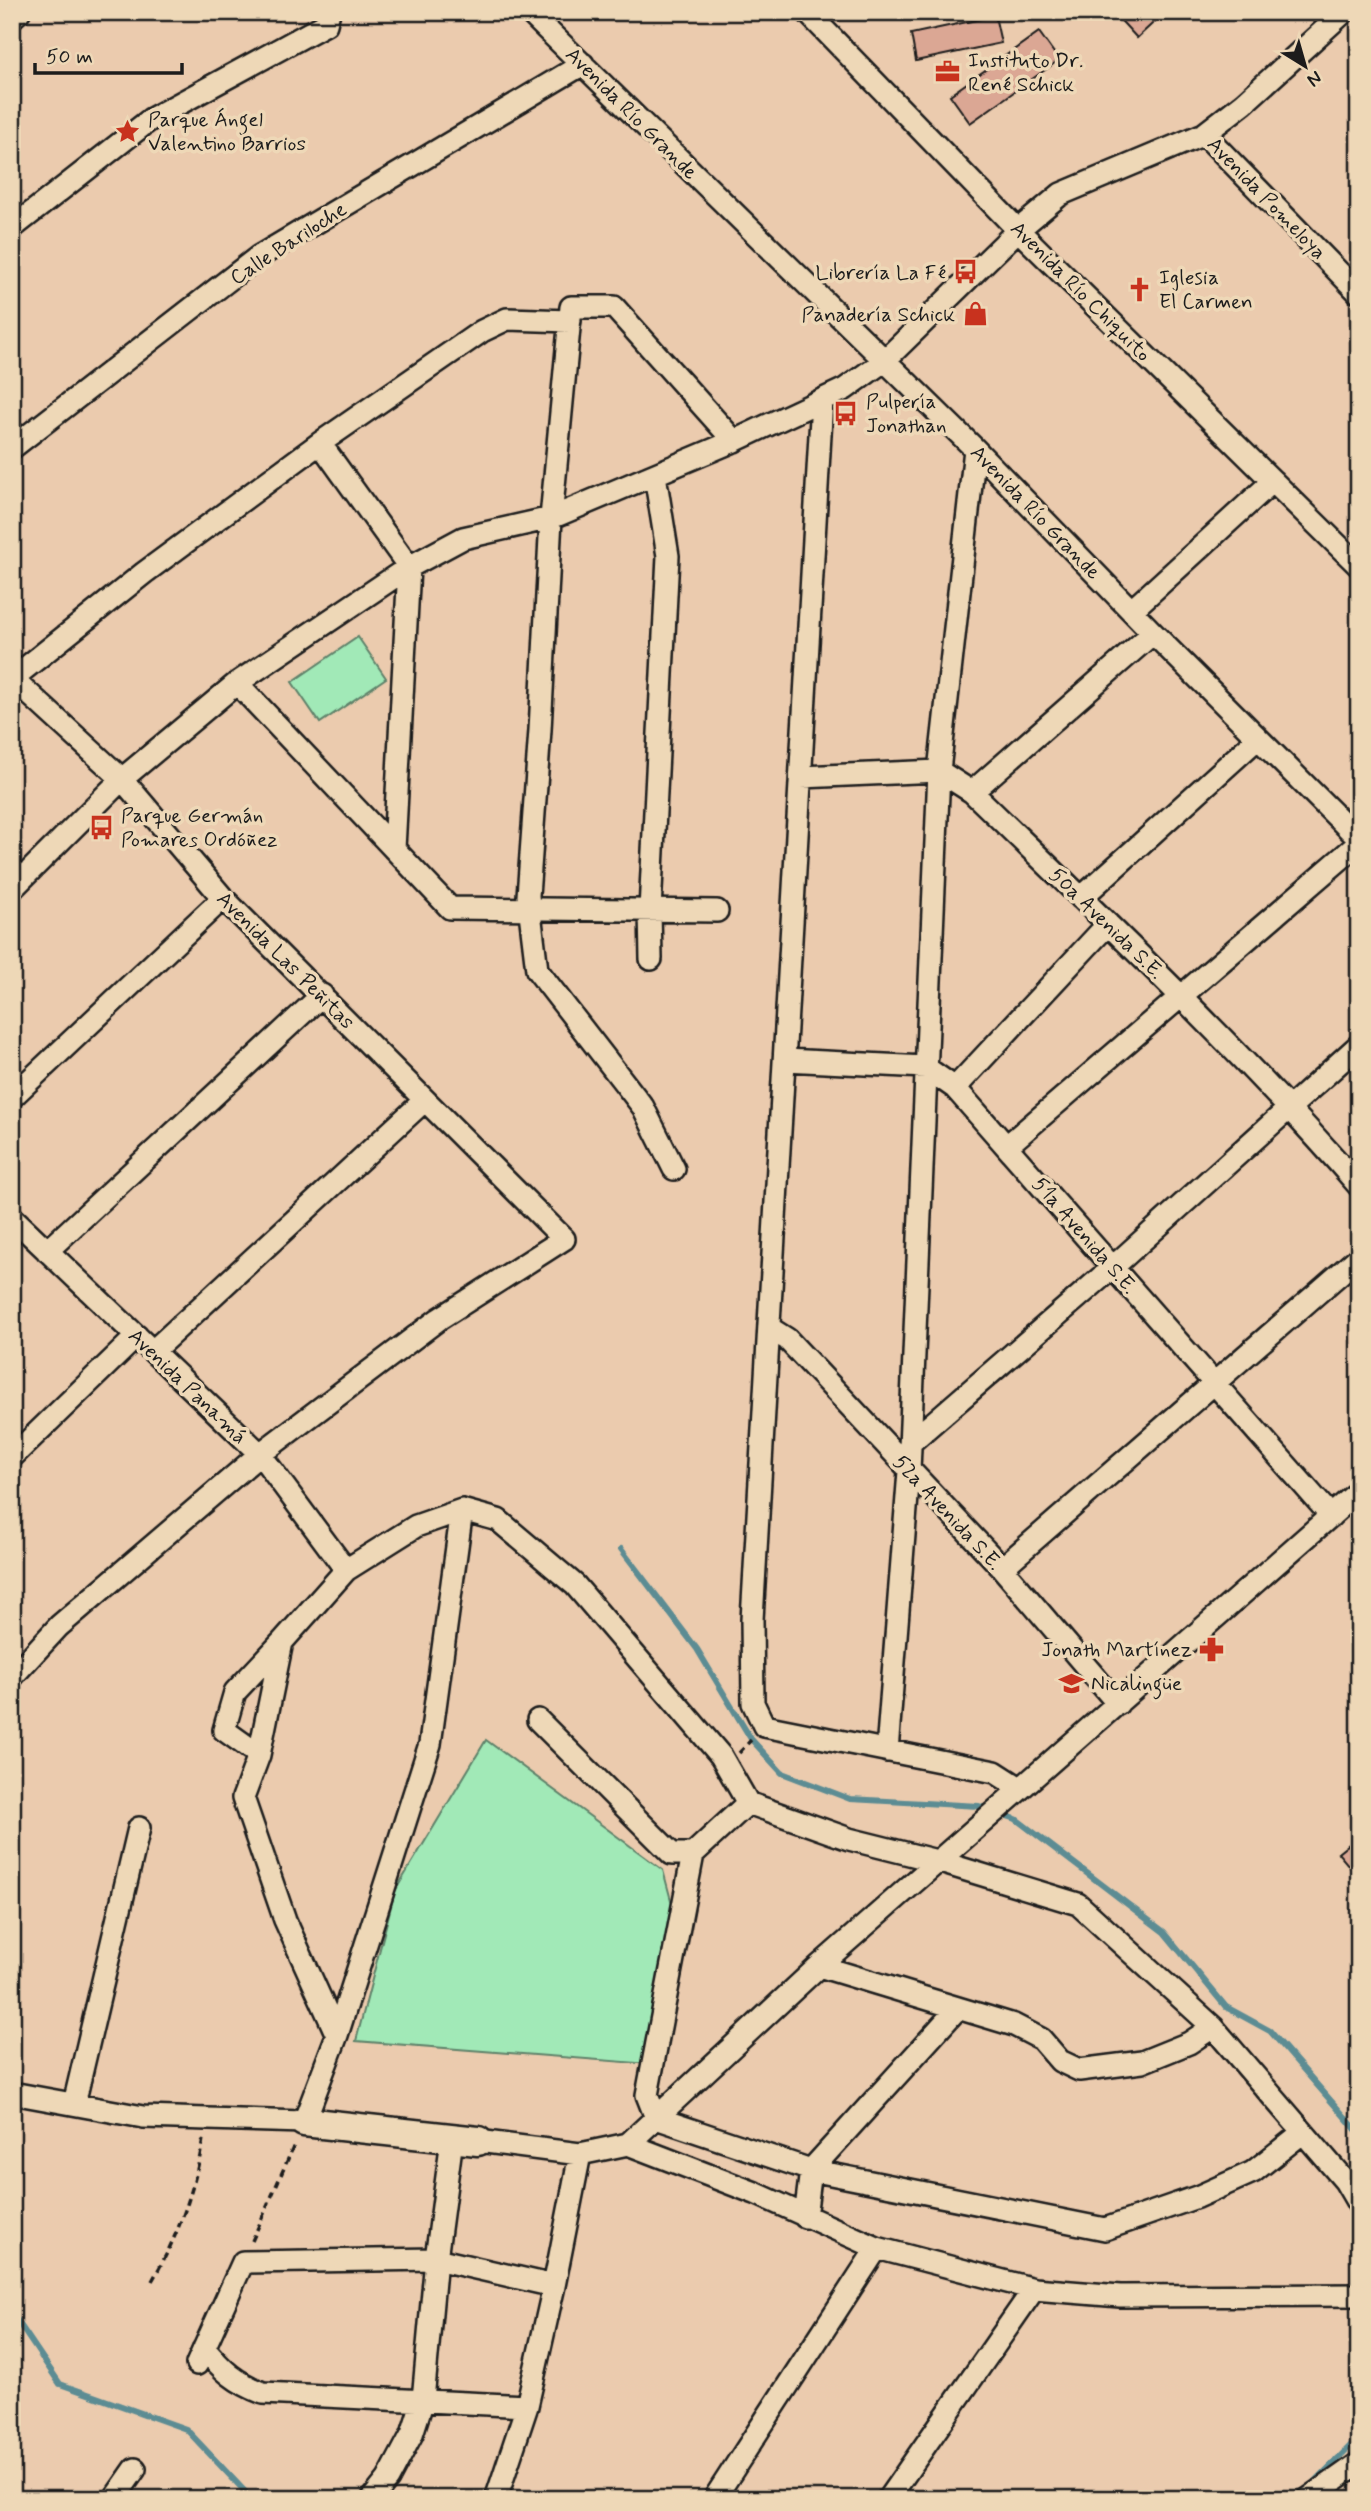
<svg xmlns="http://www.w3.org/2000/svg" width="1371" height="2511" font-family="Mynerve,sans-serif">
<rect width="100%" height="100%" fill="#ebcbae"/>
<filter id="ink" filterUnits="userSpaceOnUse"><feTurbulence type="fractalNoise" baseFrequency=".0143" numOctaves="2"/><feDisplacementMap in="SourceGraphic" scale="14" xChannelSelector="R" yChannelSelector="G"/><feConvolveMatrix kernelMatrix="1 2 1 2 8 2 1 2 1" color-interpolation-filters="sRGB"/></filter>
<g filter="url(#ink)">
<path fill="#a1e9b7" stroke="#5e826a" stroke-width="2" d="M358 637 386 678 320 723 292 682Z
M486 1740 663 1870 677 1923 650 2064 356 2041 395 1891Z"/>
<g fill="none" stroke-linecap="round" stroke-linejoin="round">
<path stroke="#5c8c93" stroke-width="6" d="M621 1549 697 1649 751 1739 782 1773 850 1799 979 1806 991 1810
M1001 1814 1016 1819 1164 1932 1226 2007 1270 2031 1359 2133
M12 2313 60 2384 186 2429 252 2499
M1298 2499 1359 2437"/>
</g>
<path fill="#dba794" stroke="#1c1c1c" stroke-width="2" d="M1113 12H1165L1137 38Z
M995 16 1001 43 916 61 911 34Z
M1039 32 1059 60 970 123 950 95Z
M1359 1836V1878L1338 1853Z"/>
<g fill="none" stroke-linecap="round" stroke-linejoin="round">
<defs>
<path id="minor" d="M529 12 975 449 1153 633 1359 839
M807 12 1018 230 1359 566
M12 18 19 12
M1204 134 1359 293
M12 228 151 119 326 24 329 12
M822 400 752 1620 753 1703 764 1726 995 1772 1020 1788
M320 443 409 567 394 849
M12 448 258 257 583 64
M1132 610 1273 481
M12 678 122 779 223 898 564 1239 439 1319 260 1454 59 1626 12 1677
M13 678 144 573 320 443 482 331 507 319 570 321
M237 683 450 908 717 911
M801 777 939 771 972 792C1104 920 1238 1047 1359 1186
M972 792 1153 633
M12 889 122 779 237 683 409 567 463 538 551 518 734 441 845 389 884 361 1018 230 1061 194 1204 134 1244 103 1344 12
M1081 898 1258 738
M651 959 650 910 668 556 655 475
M785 1060 925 1067 955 1088 1331 1516
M955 1088 1108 924
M12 1097 223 898
M1007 1146 1359 843
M674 1169 643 1107 537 970 528 896 540 730 551 518 571 307H614L734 441
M12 1217 260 1454 346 1570
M47 1251 322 995
M771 1329 787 1339 1002 1568 1118 1704
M153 1351 425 1100
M910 1443 1113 1267 1359 1045
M12 1457 137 1336
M1002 1568 1359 1257
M538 1720 672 1854H693
M887 1751 909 1471 939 771 975 449
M259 1755 224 1730 235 1692 282 1642
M748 1803 693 1854 647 2095 656 2118 811 2170 1105 2229 1197 2197 1253 2172 1302 2133
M819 1966 1014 2025 1041 2039 1060 2061 1079 2070 1142 2062 1189 2043 1213 2027
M337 2035 285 1920 243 1798 259 1755 282 1642 346 1570 416 1526 462 1510 498 1520 575 1585 721 1756 748 1803 849 1839 937 1861 1078 1904 1213 2027 1345 2181 1359 2205
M12 2093 143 2117 304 2122 337 2035 430 1744 462 1510
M74 2104 139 1828
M478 2141 580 2154 628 2144 819 1966 1359 1491
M628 2144 755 2193 877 2248 1034 2289 1120 2296 1359 2295
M805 2217 811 2170 958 2008
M204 2348C223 2371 235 2382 263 2393L527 2406
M197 2364 243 2262 436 2259 554 2286
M114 2499 135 2469
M372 2499 388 2479 412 2434 423 2400 436 2259 452 2139
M496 2499 527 2406 554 2286 580 2154
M714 2499 877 2248
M888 2499 1034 2289
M1308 2499 1359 2463"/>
<path id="tertiary" d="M304 2122 478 2141"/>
</defs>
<use href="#minor" stroke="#1c1c1c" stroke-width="26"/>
<use href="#tertiary" stroke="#1c1c1c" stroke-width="33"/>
<path stroke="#1c1c1c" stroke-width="3.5" stroke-dasharray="7 5" stroke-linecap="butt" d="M739 1753 751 1740
M252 2241 295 2143
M152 2281C177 2238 196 2188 203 2138"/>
<use href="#minor" stroke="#eed8b7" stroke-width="21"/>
<use href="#tertiary" stroke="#eed8b7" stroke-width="28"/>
</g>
</g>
<defs>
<symbol id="office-bare" viewBox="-9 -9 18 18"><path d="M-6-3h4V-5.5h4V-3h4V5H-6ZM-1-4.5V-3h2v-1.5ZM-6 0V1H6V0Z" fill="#c8321e" stroke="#eed8b7" stroke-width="2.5" paint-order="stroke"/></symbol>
<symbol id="sight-bare" viewBox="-9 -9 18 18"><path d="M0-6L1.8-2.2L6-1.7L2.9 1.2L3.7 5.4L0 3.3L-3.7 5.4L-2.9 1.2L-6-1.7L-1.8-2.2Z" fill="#c8321e" stroke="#eed8b7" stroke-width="2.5" paint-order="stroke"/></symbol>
<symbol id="bus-bare" viewBox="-9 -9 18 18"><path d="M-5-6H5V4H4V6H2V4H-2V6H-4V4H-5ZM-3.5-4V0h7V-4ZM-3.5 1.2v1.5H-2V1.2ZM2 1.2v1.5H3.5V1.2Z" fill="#c8321e" stroke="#eed8b7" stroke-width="2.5" paint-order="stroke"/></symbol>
<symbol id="church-bare" viewBox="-9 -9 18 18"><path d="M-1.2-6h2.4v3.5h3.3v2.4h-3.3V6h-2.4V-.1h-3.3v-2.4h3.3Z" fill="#c8321e" stroke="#eed8b7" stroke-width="2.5" paint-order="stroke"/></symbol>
<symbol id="shop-bare" viewBox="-9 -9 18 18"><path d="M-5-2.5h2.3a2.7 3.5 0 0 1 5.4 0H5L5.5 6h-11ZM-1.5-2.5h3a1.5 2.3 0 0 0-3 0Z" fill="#c8321e" stroke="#eed8b7" stroke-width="2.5" paint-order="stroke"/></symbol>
<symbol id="pharmacy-bare" viewBox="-9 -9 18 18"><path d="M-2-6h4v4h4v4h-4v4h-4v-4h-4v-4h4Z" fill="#c8321e" stroke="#eed8b7" stroke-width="2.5" paint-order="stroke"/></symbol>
<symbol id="school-bare" viewBox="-9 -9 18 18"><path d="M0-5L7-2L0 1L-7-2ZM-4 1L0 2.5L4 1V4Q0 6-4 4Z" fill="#c8321e" stroke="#eed8b7" stroke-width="2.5" paint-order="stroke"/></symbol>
</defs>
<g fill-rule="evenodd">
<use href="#office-bare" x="930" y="54" width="35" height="35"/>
<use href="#sight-bare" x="110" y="114" width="35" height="35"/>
<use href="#bus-bare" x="948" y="254" width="35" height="35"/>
<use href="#church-bare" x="1122" y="272" width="35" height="35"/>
<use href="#shop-bare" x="958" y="296" width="35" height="35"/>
<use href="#bus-bare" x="828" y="396" width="35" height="35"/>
<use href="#bus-bare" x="84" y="810" width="35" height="35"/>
<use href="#pharmacy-bare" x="1194" y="1632" width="35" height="35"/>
<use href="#school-bare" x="1054" y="1666" width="35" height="35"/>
</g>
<g text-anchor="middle" stroke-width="7" stroke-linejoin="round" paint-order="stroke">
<g font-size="21" fill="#1c1c1c" stroke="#eed8b7" text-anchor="start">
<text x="968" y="67">Instituto Dr.<tspan x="968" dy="24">René Schick</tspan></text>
<text x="148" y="126">Parque Ángel<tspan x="148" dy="24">Valentino Barrios</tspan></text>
<text x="946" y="279" text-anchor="end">Librería La Fé</text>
<text x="1159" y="284">Iglesia<tspan x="1159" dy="24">El Carmen</tspan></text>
<text x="955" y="321" text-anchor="end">Panadería Schick</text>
<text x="866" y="408">Pulpería<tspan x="866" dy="24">Jonathan</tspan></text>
<text x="121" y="822">Parque Germán<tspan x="121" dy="24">Pomares Ordóñez</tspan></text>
<text x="1192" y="1656" text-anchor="end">Jonath Martínez</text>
<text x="1091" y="1690">Nicalingüe</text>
</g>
<g font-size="21" fill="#1c1c1c" stroke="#eed8b7">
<text transform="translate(632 113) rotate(45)" y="7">Avenida Río Grande</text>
<text transform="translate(1267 198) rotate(46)" y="7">Avenida Pomeloya</text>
<text transform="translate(288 243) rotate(-33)" y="7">Calle Bariloche</text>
<text transform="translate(1081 291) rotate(45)" y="7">Avenida Río Chiquito</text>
<text transform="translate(1036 512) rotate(46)" y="7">Avenida Río Grande</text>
<text transform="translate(1107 923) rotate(44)" y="7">50a Avenida S.E.</text>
<text transform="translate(286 960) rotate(45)" y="7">Avenida Las Peñitas</text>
<text transform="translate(1085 1235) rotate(49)" y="7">51a Avenida S.E.</text>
<text transform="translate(188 1386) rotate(44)" y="7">Avenida Panamá</text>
<text transform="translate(948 1512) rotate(47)" y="7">52a Avenida S.E.</text>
</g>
</g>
<rect width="1371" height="2511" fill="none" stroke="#eed8b7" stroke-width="42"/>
<rect x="21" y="21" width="1329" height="2469" fill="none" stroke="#1c1c1c" stroke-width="2.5" filter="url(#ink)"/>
<g transform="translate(1305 66) rotate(143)" stroke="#eed8b7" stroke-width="5" paint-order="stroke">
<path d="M0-5L12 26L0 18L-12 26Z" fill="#1c1c1c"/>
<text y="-10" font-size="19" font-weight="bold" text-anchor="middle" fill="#1c1c1c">N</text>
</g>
<path d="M35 63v10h147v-10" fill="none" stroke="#1c1c1c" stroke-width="3.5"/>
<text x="46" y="63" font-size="21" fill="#1c1c1c" stroke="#eed8b7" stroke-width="5" paint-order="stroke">50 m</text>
</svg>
